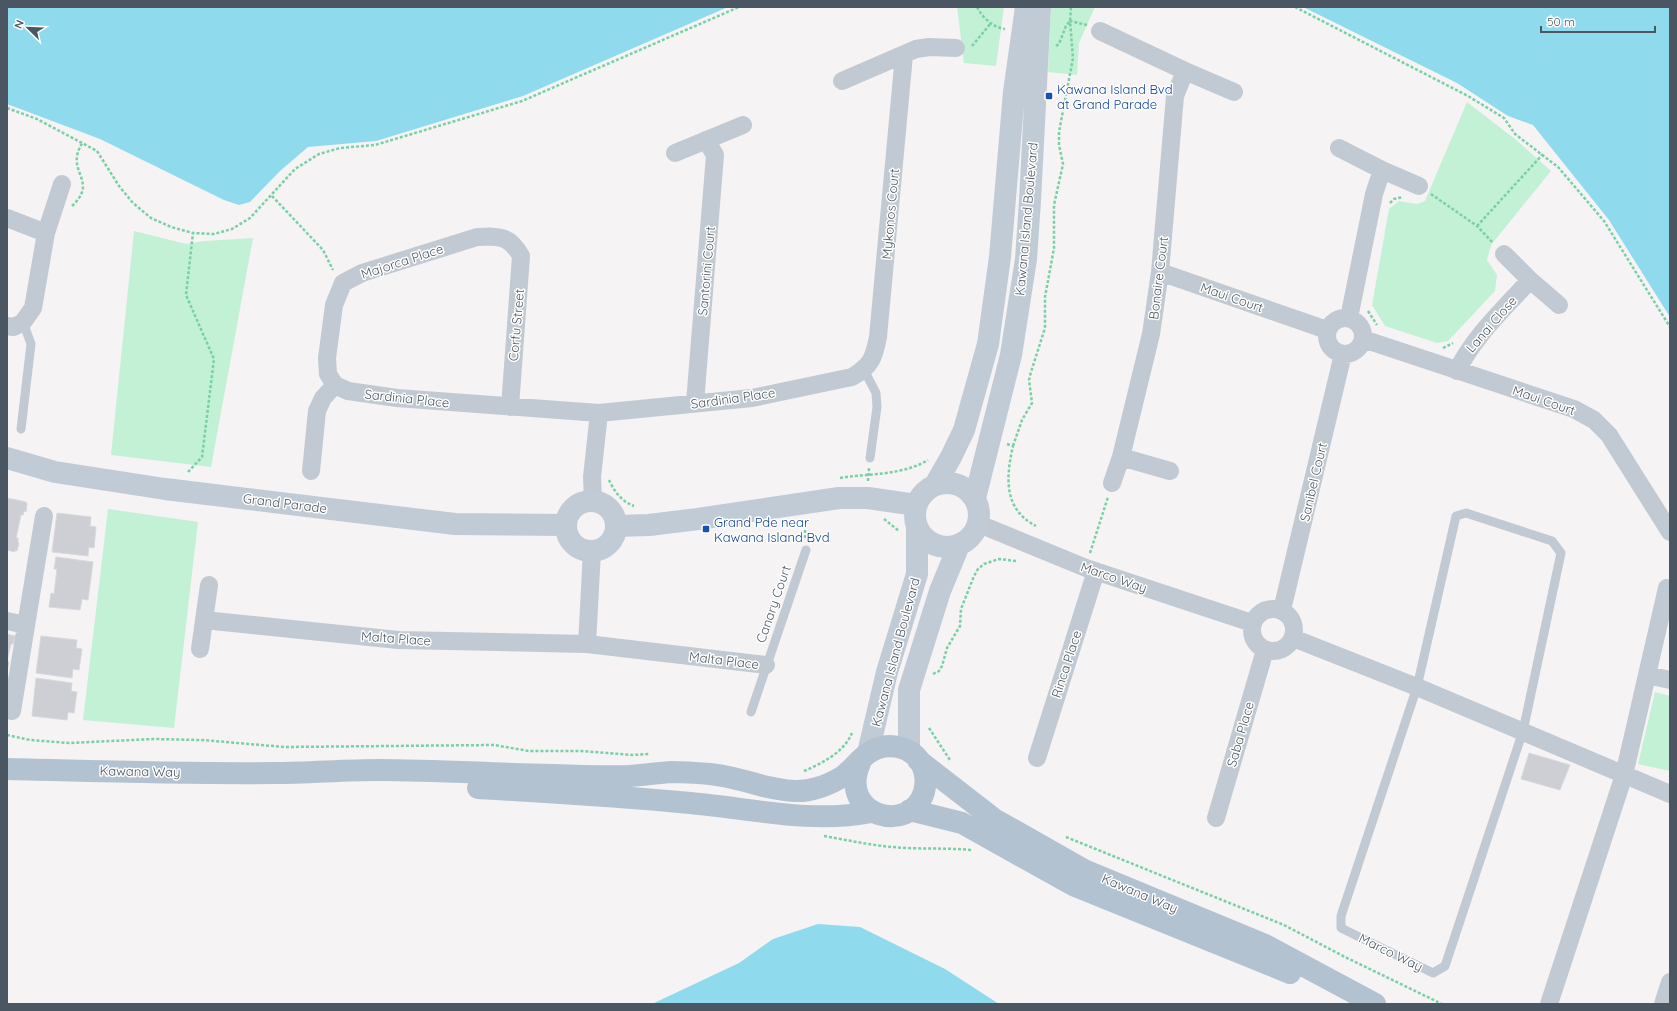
<svg xmlns="http://www.w3.org/2000/svg" width="1677" height="1011" font-family="Quicksand,sans-serif">
<rect width="100%" height="100%" fill="#f5f3f3"/>
<path fill="#c3f1d5" d="M957 7H1004L996 66 964 63Z
M1051 7H1095L1079 43 1077 75 1048 72Z
M1467 102 1515 139 1551 171 1491 245 1487 260 1497 275 1495 291 1448 341 1437 343 1385 326 1372 305 1389 209 1399 201 1417 204 1425 201Z
M134 231 186 244 205 241 253 238 211 467 111 455Z
M108 509 198 522 174 728 83 720Z
M1655 692 1670 696V771L1638 764Z"/>
<path fill="#90daee" d="M7 7H728L523 96 376 141 308 147 280 171 250 202 239 205 224 200 100 139 7 104Z
M1303 7H1670V317L1609 220 1533 125 1508 116 1457 83Z
M818 924 860 927 945 969 999 1004H652L739 963 773 939Z"/>
<path fill="#cdcfd5" stroke="#d7d9de" d="M7 498 26 502 27 504 26 512 24 511 23 515H21L16 538H18V542L19 543 17 551 15 550V552L7 550Z
M57 513 91 517 90 526 96 527 94 548 89 547 88 556 52 552Z
M56 557 93 562 88 600 82 599 80 610 49 607 51 593 54 594 57 569H54Z
M7 634 15 636 13 644H11L7 661 9 662 7 672Z
M41 636 77 640 76 648 82 649 79 670 73 669 72 678 36 673Z
M36 678 72 683 71 691 77 692 74 713 68 712 67 720 32 716Z
M1529 753 1570 765 1560 790 1521 779Z"/>
<g fill="none" stroke-linecap="round" stroke-linejoin="round">
<path stroke="#7ad0a6" stroke-width="2.5" stroke-dasharray="3 2" stroke-linecap="butt" d="M977 7C983 18 992 27 1005 29
M1295 7 1468 96 1504 118 1515 134 1558 167 1604 221 1670 327
M972 46 991 23
M1056 46 1059 44 1066 26 1070 21 1071 7
M7 108 37 119 97 151 119 186 133 203 151 218 171 227 193 233 214 234 232 229 250 218 295 169 319 154 340 148 375 145 522 101 739 7
M1431 194 1477 226 1493 243
M272 196 323 250 333 270
M1390 203 1394 199 1403 197
M72 206C100 180 63 172 83 142
M1477 226 1543 154
M1368 311 1377 325
M1443 348 1453 343
M1007 444 1013 446C1006 477 1003 509 1036 526
M1013 446 1022 420 1032 403 1029 380 1031 372 1045 328V297L1054 248V205L1063 164 1059 145V132L1073 58 1070 21 1087 25
M188 472 202 457 214 359 186 295 193 233
M840 478C870 473 901 476 928 460
M609 480C614 491 622 502 634 506
M868 481 869 468
M884 519 899 531
M805 520V539
M1090 553 1108 497
M933 674 939 671 942 666 947 648 960 626 961 609 974 576 978 569 984 564 999 559 1016 561
M929 728 950 760
M7 735 30 740 69 743 154 739 202 740 285 747 494 745 529 751H581L633 755 649 754
M804 771C823 763 844 752 852 733
M824 836C852 841 879 847 907 848 929 849 950 848 972 850
M1066 837 1284 925 1345 957 1442 1004"/>
<path stroke="#c1cad2" stroke-width="9" d="M864 370 876 393 877 407 870 458
M21 429 31 344 23 322
M1466 513 1552 541 1561 553 1523 731 1445 966 1433 973 1341 928V916L1417 687 1456 516Z
M751 712 806 550"/>
<path stroke="#c1cad2" stroke-width="18" d="M1100 31 1185 71 1234 92
M842 81 916 49 929 47 956 48
M1339 148 1382 170 1419 186
M675 153 743 125
M7 218 46 233 33 308 23 322 14 327 7 326
M46 233 62 184
M1504 254 1530 280 1559 305
M1160 272 1327 330
M1327 336a18 18 0 1 1 36 0a18 18 0 1 1-36 0Z
M1349 318 1374 194 1382 170
M1363 339 1574 409 1594 420 1609 435 1670 532
M1457 371C1474 336 1504 309 1530 280
M335 385 328 374 327 358 334 305 343 283 362 273 477 237C499 236 509 235 521 256L510 407
M335 385 348 391 397 398 599 413 592 477 593 500
M695 403 715 155 706 140
M599 413 752 398 852 377C871 366 874 358 878 337L904 55
M1121 457 1170 471
M311 471 317 411 323 398 335 385
M1112 483 1121 457 1151 334 1160 272 1175 96 1185 71
M979 524 1086 568 1252 623
M1252 630a21 21 0 1 1 42 0a21 21 0 1 1-42 0Z
M1282 610 1343 354
M204 620 398 640 587 644 766 665
M7 621 26 625
M1293 638 1417 687 1670 794
M587 644 592 551
M200 649 209 585
M1647 675 1670 680
M12 711 44 516
M1037 758 1096 571
M1216 818 1265 650
M1549 1004 1624 775 1667 588
M1663 1004 1670 982"/>
<path stroke="#c1cbd6" stroke-width="22" d="M7 458 55 472 165 489 455 524 566 525
M915 515a32 32 0 1 1 64 0a32 32 0 1 1-64 0Z
M935 485 951 457 964 430 988 344 1000 257 1014 92 1026 7
M975 498 1011 355 1026 259 1030 201 1040 7
M566 526a25 25 0 1 1 50 0a25 25 0 1 1-50 0Z
M616 526 649 525 698 519 839 498H868L916 505
M909 751V690L940 591 959 545
M868 753 887 672 917 574V526"/>
<path stroke="#b3c2d1" stroke-width="22" d="M918 760 994 819 1086 871 1265 945 1375 1004
M7 769C96 771 185 774 274 773 309 773 343 770 378 770 436 770 494 774 552 775 578 776 603 777 629 776 643 775 658 773 672 772 685 772 698 773 710 774 728 776 746 781 763 786 782 790 799 794 817 788 825 786 835 781 842 777 852 770 860 758 870 752 885 742 908 745 919 760 925 769 927 781 924 792 910 836 837 816 860 763
M478 788C548 792 619 796 690 803 749 808 811 824 871 812
M910 810 962 823 1073 885 1290 973"/>
</g>
<g fill="#1a4fb4" stroke="#fff" stroke-width="1.5">
<rect x="1045" y="92" width="8" height="8" rx="2"/>
<rect x="702" y="525" width="8" height="8" rx="2"/>
</g>
<g text-anchor="middle" stroke-width="3" stroke-linejoin="round" paint-order="stroke">
<g font-size="13" fill="#164399" stroke="#fff" text-anchor="start">
<text x="1057" y="94">Kawana Island Bvd<tspan x="1057" dy="15">at Grand Parade</tspan></text>
<text x="714" y="527">Grand Pde near<tspan x="714" dy="15">Kawana Island Bvd</tspan></text>
</g>
<g font-size="13" fill="#4a5661" stroke="#fff">
<text transform="translate(890 214) rotate(-85)" y="5">Mykonos Court</text>
<text transform="translate(1026 219) rotate(-85)" y="5">Kawana Island Boulevard</text>
<text transform="translate(402 261) rotate(-18)" y="5">Majorca Place</text>
<text transform="translate(706 271) rotate(-85)" y="5">Santorini Court</text>
<text transform="translate(1158 278) rotate(-83)" y="5">Bonaire Court</text>
<text transform="translate(1232 297) rotate(19)" y="5">Maui Court</text>
<text transform="translate(1491 324) rotate(-49)" y="5">Lanai Close</text>
<text transform="translate(516 325) rotate(-85)" y="5">Corfu Street</text>
<text transform="translate(407 398) rotate(6)" y="5">Sardinia Place</text>
<text transform="translate(733 398) rotate(-8)" y="5">Sardinia Place</text>
<text transform="translate(1544 400) rotate(19)" y="5">Maui Court</text>
<text transform="translate(1313 482) rotate(-77)" y="5">Sanibel Court</text>
<text transform="translate(285 503) rotate(7)" y="5">Grand Parade</text>
<text transform="translate(1114 577) rotate(19)" y="5">Marco Way</text>
<text transform="translate(773 604) rotate(-71)" y="5">Canary Court</text>
<text transform="translate(396 638) rotate(4)" y="5">Malta Place</text>
<text transform="translate(895 652) rotate(-75)" y="5">Kawana Island Boulevard</text>
<text transform="translate(724 660) rotate(7)" y="5">Malta Place</text>
<text transform="translate(1066 664) rotate(-72)" y="5">Rinca Place</text>
<text transform="translate(1240 734) rotate(-74)" y="5">Saba Place</text>
<text transform="translate(140 771) rotate(1)" y="5">Kawana Way</text>
<text transform="translate(1140 893) rotate(23)" y="5">Kawana Way</text>
<text transform="translate(1391 952) rotate(26)" y="5">Marco Way</text>
</g>
</g>
<rect width="1677" height="1011" fill="none" stroke="#4a5661" stroke-width="16"/>
<g transform="translate(28 28) rotate(293)" stroke="#ffffff" stroke-width="3" paint-order="stroke">
<path d="M0-3L7 15L0 10L-7 15Z" fill="#4a5661"/>
<text y="-6" font-size="11" font-weight="bold" text-anchor="middle" fill="#4a5661">N</text>
</g>
<path d="M1541 26v6h114v-6" fill="none" stroke="#4a5661" stroke-width="2"/>
<text x="1547" y="26" font-size="12" fill="#4a5661" stroke="#ffffff" stroke-width="3" paint-order="stroke">50 m</text>
</svg>
